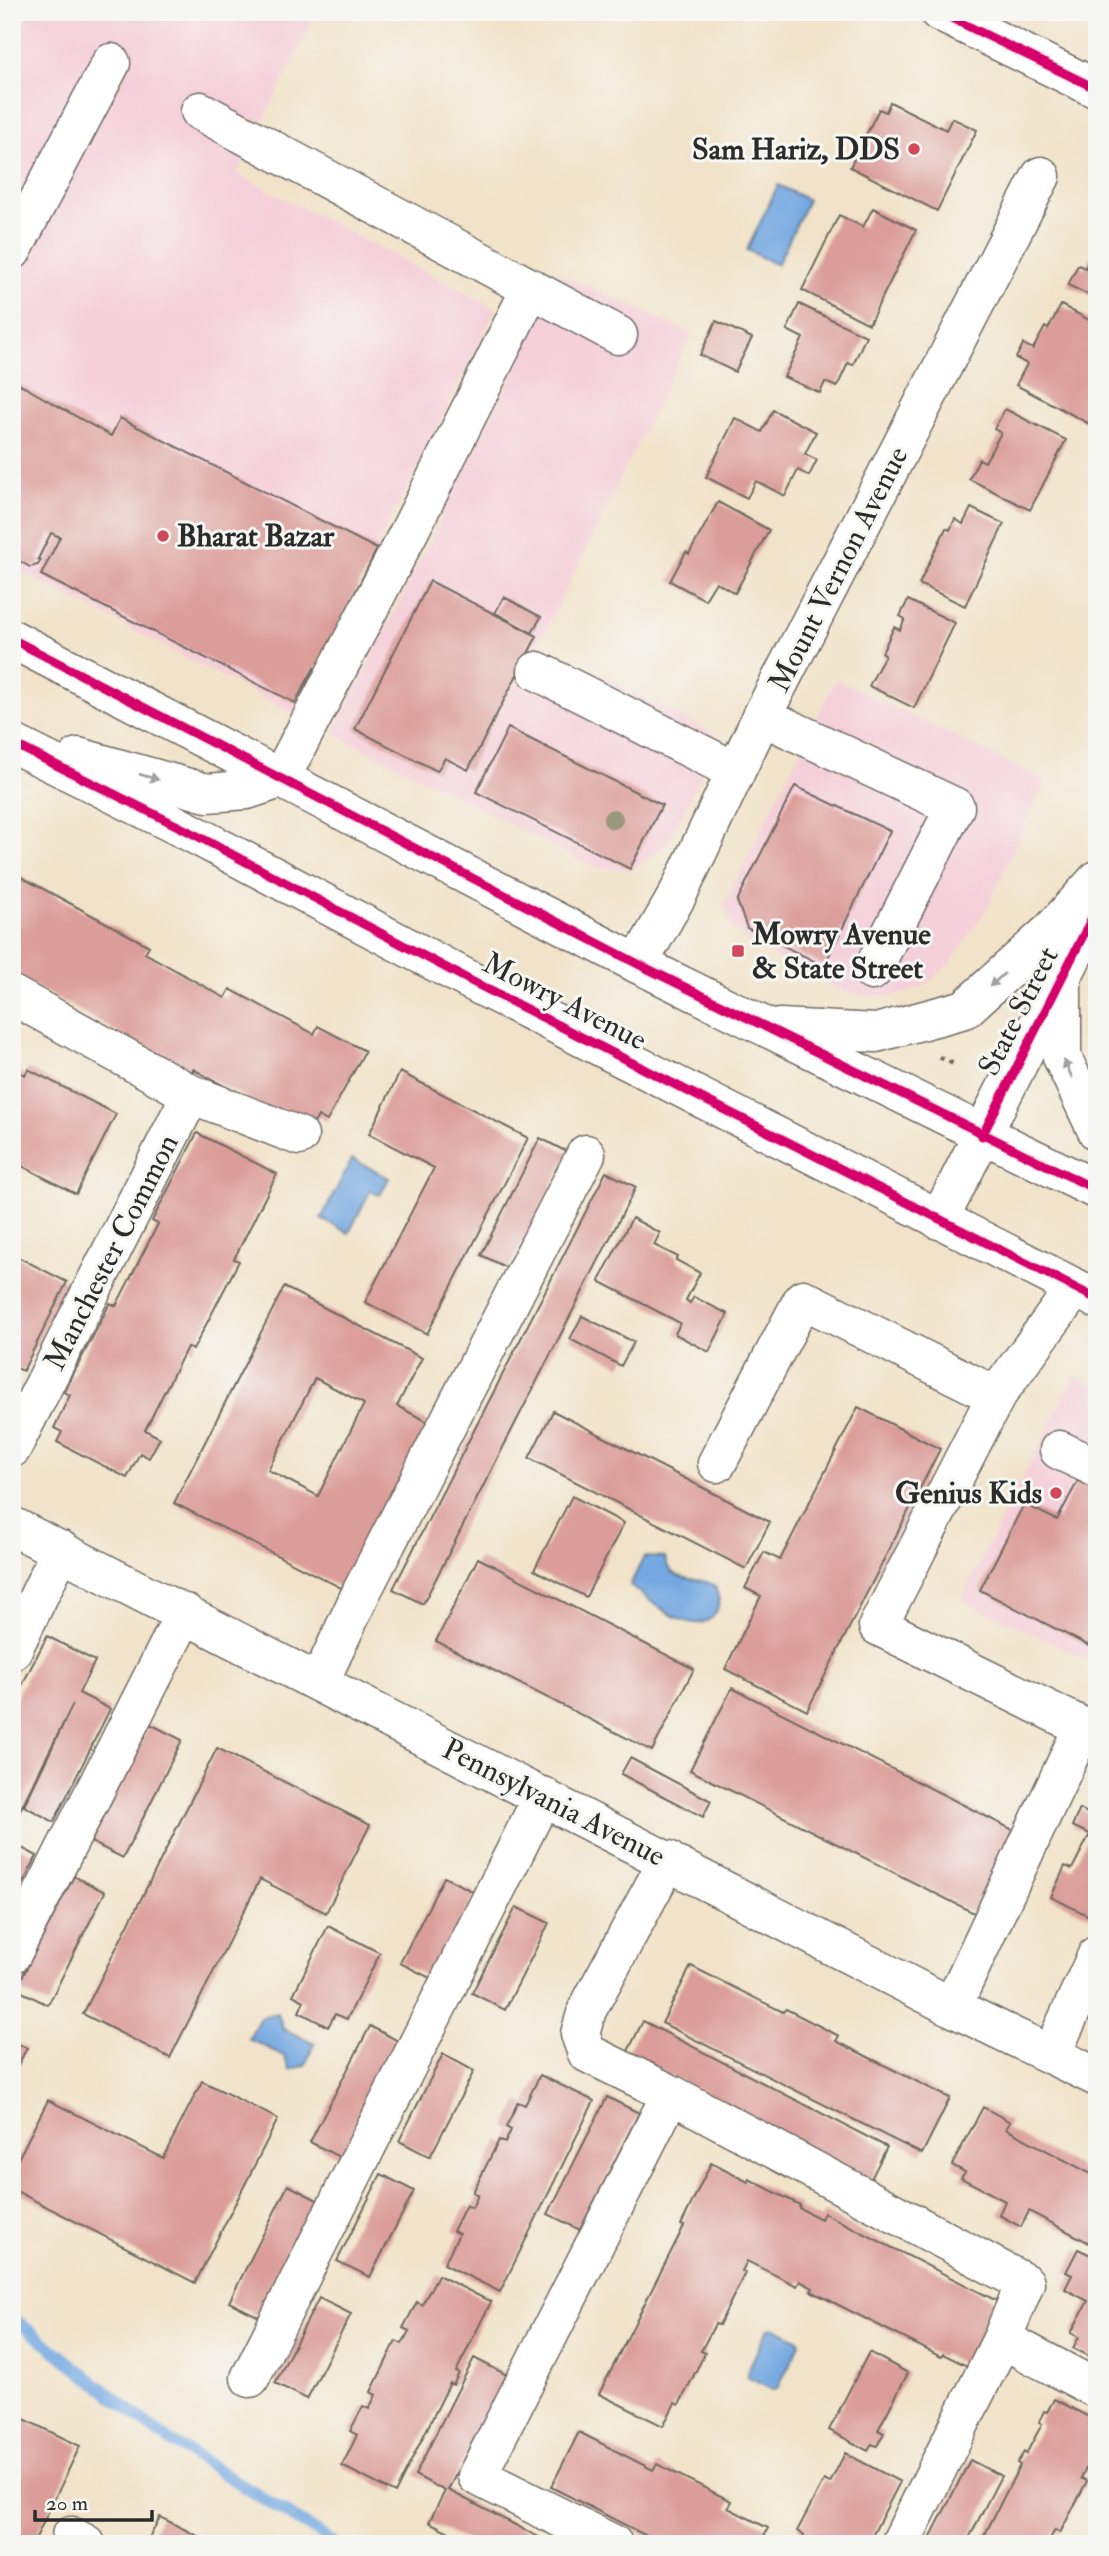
<svg xmlns="http://www.w3.org/2000/svg" width="1109" height="2556" font-family="'IM FELL Double Pica',serif">
<rect width="100%" height="100%" fill="#f6f6f2"/>
<filter id="ink" filterUnits="userSpaceOnUse"><feTurbulence type="fractalNoise" baseFrequency=".0143" numOctaves="2"/><feDisplacementMap in="SourceGraphic" scale="14" xChannelSelector="R" yChannelSelector="G"/><feConvolveMatrix kernelMatrix="1 2 1 2 8 2 1 2 1" color-interpolation-filters="sRGB"/></filter>
<filter id="wash" filterUnits="userSpaceOnUse"><feTurbulence type="fractalNoise" baseFrequency=".00686" numOctaves="4" result="noise"/><feDisplacementMap in="SourceGraphic" scale="28" xChannelSelector="R" yChannelSelector="G"/><feGaussianBlur stdDeviation="1.57" result="paint"/><feColorMatrix in="noise" values="0 0 0 0 0 0 0 0 0 0 0 0 0 0 0 0 0 1.4 0 .05"/><feComposite in="paint" operator="in"/></filter>
<g filter="url(#wash)">
<rect width="100%" height="100%" fill="#f1e3c9"/>
<path fill="#f5cfd9" d="M12 12H317L237 174 496 309 294 714 12 567Z
M562 275 692 334 539 643 720 737 667 844 633 870 595 868 334 733Z
M836 679 1045 781 987 908 951 963 924 986 899 995 868 996 844 991 754 947 731 926 724 904Z
M1075 1375 1097 1387V1665L961 1599Z"/>
<path fill="#75a8e1" stroke="#506a86" stroke-width="2" d="M778 185 808 200 777 265 747 250Z
M352 1159 389 1178 380 1195 370 1191 349 1233 321 1219Z
M644 1557 665 1558C669 1585 697 1575 714 1585 718 1594 721 1603 716 1612 698 1644 647 1598 630 1585Z
M278 2013 283 2029 315 2043 305 2065 290 2070 284 2056 249 2039 260 2017Z
M773 2327 799 2340 800 2344 778 2387 773 2390 747 2377V2372L768 2329Z"/>
<g fill="none" stroke-linecap="round" stroke-linejoin="round">
<path stroke="#75a8e1" stroke-width="12" d="M12 2317 160 2434 336 2544"/>
</g>
<g id="blocks">
<path fill="#db9d99" fill-rule="evenodd" d="M890 102 946 130 952 118 977 130 937 211 850 167 879 109 886 112Z
M873 208 916 230 869 324 802 290 839 215 863 227Z
M1097 245V299L1068 285 1078 265 1085 268Z
M799 304 866 336 853 365 848 363 837 387 825 382 820 393 784 377 803 338 787 330Z
M1061 305 1097 324V428L1016 385 1027 364 1016 358 1023 344 1033 349 1045 327 1048 329Z
M716 321 752 338 735 372 700 355Z
M12 380 111 436 120 418 377 549 316 670 314 668 295 703 41 575 60 537 51 533 38 559 41 560 38 565 30 567 12 557Z
M1005 409 1066 440 1030 510 969 479 979 459 985 462 1001 433 994 429Z
M773 410 816 432 805 454 817 460 809 476 798 470 785 496 756 481 747 498 706 477 735 418 762 432Z
M718 502 769 530 735 593 716 582 705 600 670 581 686 552 689 554Z
M971 508 1004 524 965 606 919 584 946 528 950 530 955 519 963 524Z
M430 581 537 636 468 770 445 758 437 771 355 729Z
M504 597 541 617 532 633 495 613Z
M908 600 955 623 914 708 869 686 885 655 882 653 894 627 900 630 905 619 900 616Z
M508 728 662 805 630 869 476 792Z
M795 786 890 831 824 966 747 928 737 901Z
M12 872 149 946 145 953 225 998 230 989 314 1034 318 1026 365 1051 327 1121 318 1116 313 1125 281 1108 277 1115 193 1069 189 1078 104 1024 12 974Z
M12 1068 25 1075 28 1069 116 1114 76 1194 12 1161Z
M400 1072 528 1138 427 1334 365 1302 434 1168 369 1134Z
M197 1133 277 1174 234 1259 239 1261 193 1350 187 1347 145 1430 160 1438 149 1458 140 1453 127 1478 57 1442 62 1432 54 1428 70 1395 64 1392 110 1303 116 1306 158 1224 152 1221Z
M540 1138 569 1153 509 1269 481 1255Z
M606 1172 636 1187 423 1604 393 1589Z
M632 1218 660 1233 654 1245 678 1257 676 1260 700 1273 686 1300 690 1303 694 1297 728 1314 709 1352 675 1334 680 1323 599 1281Z
M12 1254 67 1282 23 1371 17 1368 12 1379Z
M284 1287 422 1358 397 1406 428 1422 349 1592 174 1503ZM315 1378 364 1404 318 1496 268 1470Z
M582 1316 634 1342 621 1366 570 1339Z
M858 1407 940 1449 807 1711 725 1669 761 1596 745 1588 764 1552 780 1560Z
M553 1411 770 1522 746 1569 529 1458Z
M1081 1475 1097 1483V1650L980 1590 1024 1504 1057 1520Z
M572 1496 624 1523 586 1597 534 1570Z
M478 1558 694 1669 652 1751 436 1641Z
M47 1636 95 1661 79 1693 110 1709 54 1822 24 1806 73 1704 12 1826V1705Z
M732 1688 1019 1833 978 1915 690 1770Z
M150 1724 182 1740 123 1858 91 1842Z
M217 1748 370 1825 326 1913 260 1879 170 2058 83 2014Z
M630 1758 711 1801 703 1817 621 1774Z
M1080 1809 1097 1818 1095 1919 1051 1897 1065 1866 1072 1869 1090 1834 1072 1826Z
M12 1843 37 1856 12 1904Z
M74 1876 105 1892 48 2005 16 1989Z
M444 1877 476 1893 432 1979 400 1963Z
M516 1907 549 1923 505 2010 472 1993Z
M328 1926 380 1953 347 2019 335 2014 328 2027 299 2012 304 2001 293 1995Z
M691 1966 783 2012 786 2009 839 2036 836 2041 950 2098 922 2154 662 2023Z
M643 2021 887 2147 871 2179 627 2053Z
M370 2026 400 2042 341 2158 310 2142Z
M12 2041 27 2048 12 2076Z
M443 2054 474 2071 430 2157 399 2141Z
M540 2075 594 2101 500 2292 444 2264 459 2234 453 2231 466 2205 472 2208 478 2195 473 2192 499 2140 505 2143 511 2130 506 2127 518 2102 525 2105Z
M202 2081 278 2119 195 2283 12 2189V2171L48 2100 163 2158Z
M607 2097 639 2113 580 2230 548 2214Z
M983 2107 1010 2122 1006 2129 1097 2177V2247L1029 2211 1021 2227 999 2215 1005 2201 961 2178 965 2172 952 2165Z
M711 2163 748 2182 749 2179 800 2205 799 2208 821 2219 824 2213 999 2302 967 2366 943 2354 941 2357 811 2291 813 2288 800 2281 797 2286 747 2261 742 2271 745 2273 719 2325 715 2324 701 2351 705 2353 679 2405 675 2403 663 2426 599 2394 684 2226 681 2225Z
M381 2174 414 2191 370 2277 337 2261Z
M288 2185 319 2201 261 2318 229 2302Z
M1078 2249 1097 2258V2360L1073 2348 1079 2337 1071 2333 1088 2301 1065 2289 1072 2275 1066 2272Z
M438 2275 491 2302 456 2372 459 2373 453 2385 450 2383 395 2493 342 2466 357 2435 350 2431 363 2406 369 2409 376 2395 371 2392 396 2341 402 2344 409 2331 403 2328 417 2302 422 2305Z
M319 2298 351 2314 307 2399 275 2383Z
M869 2352 908 2373 878 2430 884 2433 877 2446 872 2444 868 2451 829 2430Z
M474 2358 507 2375 448 2490 552 2544H473L429 2522 445 2491 415 2475Z
M1054 2399 1097 2421V2453L1094 2452 1081 2478 1087 2481 1060 2533 1055 2530 1047 2544H980L1020 2465 1017 2463 1024 2452 1026 2454 1042 2424 1039 2422 1044 2411 1047 2412Z
M24 2419 80 2446 33 2544H12V2443Z
M579 2432 653 2470 657 2464 731 2501 728 2508 768 2528 760 2544H662L551 2487Z
M845 2453 900 2482 868 2544H800L804 2535 797 2531 824 2480 830 2483Z
M970 2460 1001 2476 966 2544H927Z
M160 2517 213 2544H146Z"/>
</g>
</g>
<g filter="url(#ink)">
<use href="#blocks" fill-opacity="0" stroke="#706b62" stroke-width="2"/>
<g fill="none" stroke-linecap="round" stroke-linejoin="round">
<defs>
<path id="minor" d="M939 12 1097 89
M200 111 618 335
M12 251 111 63
M537 671 735 771
M762 716 955 807 872 971
M280 779 409 532 531 288
M638 964 677 896 762 716 1041 176
M12 995 191 1094 299 1136
M939 1220 1097 908
M12 1448 191 1094
M1059 1450 1097 1468
M717 1463 803 1299 996 1396
M12 1526 952 2007 1097 2077
M12 1651 61 1550
M319 1683 361 1593 586 1154
M668 1860 587 2010 580 2034 587 2053 671 2094 1025 2283 1002 2339 900 2544
M12 1954 185 1613
M952 2007 1083 1727 878 1626 996 1396 1075 1288
M1051 2055 1097 1955
M1002 2339 1097 2389
M250 2378 543 1796
M71 2536 86 2544
M613 2544 477 2476 671 2094"/>
<path id="major" d="M12 639 638 964 1097 1190
M12 743 186 830 473 982 1097 1299
M78 757 207 793 247 790 280 779
M1062 978V1057L1097 1131
M780 1028 876 1033 965 1009 1051 931 1097 880"/>
</defs>
<use href="#minor" stroke="#706b62" stroke-width="41"/>
<use href="#major" stroke="#706b62" stroke-width="41"/>
<path stroke="#706b62" stroke-width="4.5" stroke-dasharray="5 5" stroke-linecap="butt" d="M939 1057 954 1064"/>
<use href="#minor" stroke="#fff" stroke-width="38"/>
<use href="#major" stroke="#fff" stroke-width="38"/>
<defs>
<path id="cycleway" d="M939 12 1097 89
M12 639 638 964 1097 1190
M12 743 186 830 473 982 1097 1299
M982 1136 1097 908"/>
</defs>
<use href="#cycleway" stroke="#f6f6f2" stroke-width="13"/>
<use href="#cycleway" stroke="#d6006c" stroke-width="9"/>
</g>
<circle fill="#99987e" cx="613" cy="819" r="10"/>
<defs><path id="oneway-solid" d="M-6-.8H1V-3.2L6.5 0L1 3.2V.8H-6Z" transform="scale(1.75)"/></defs>
<g fill="#a0a0a0">
<use href="#oneway-solid" transform="translate(149 777) rotate(16)"/>
<use href="#oneway-solid" transform="translate(997 980) rotate(138)"/>
<use href="#oneway-solid" transform="translate(1068 1069) rotate(-115)"/>
</g>
</g>
<g fill="#d1495b" stroke="#f6f6f2" stroke-width="2.5">
<circle cx="914" cy="149" r="7"/>
<circle cx="163" cy="536" r="7"/>
<rect x="731" y="944" width="14" height="14" rx="3.5"/>
<circle cx="1056" cy="1493" r="7"/>
</g>
<g text-anchor="middle" stroke-width="6" stroke-linejoin="round" paint-order="stroke">
<g font-size="30" font-weight="bold" fill="#2b2b2b" stroke="#f6f6f2" text-anchor="end">
<text x="900" y="159">Sam Hariz, DDS</text>
<text x="177" y="546" text-anchor="start">Bharat Bazar</text>
<text x="752" y="944" text-anchor="start">Mowry Avenue<tspan x="752" dy="34">&amp; State Street</tspan></text>
<text x="1042" y="1503">Genius Kids</text>
</g>
<g font-size="30" fill="#2b2b2b" stroke="#f6f6f2">
<text transform="translate(838 569) rotate(-63)" y="10">Mount Vernon Avenue</text>
<text transform="translate(565 1001) rotate(27)" y="10">Mowry Avenue</text>
<text transform="translate(1018 1011) rotate(-63)" y="10">State Street</text>
<text transform="translate(111 1252) rotate(-63)" y="10">Manchester Common</text>
<text transform="translate(554 1802) rotate(27)" y="10">Pennsylvania Avenue</text>
</g>
</g>
<rect width="1109" height="2556" fill="none" stroke="#f6f6f2" stroke-width="42"/>
<path d="M35 2510v10h117v-10" fill="none" stroke="#2b2b2b" stroke-width="3.5"/>
<text x="46" y="2510" font-size="21" fill="#2b2b2b" stroke="#f6f6f2" stroke-width="5" paint-order="stroke">20 m</text>
</svg>
